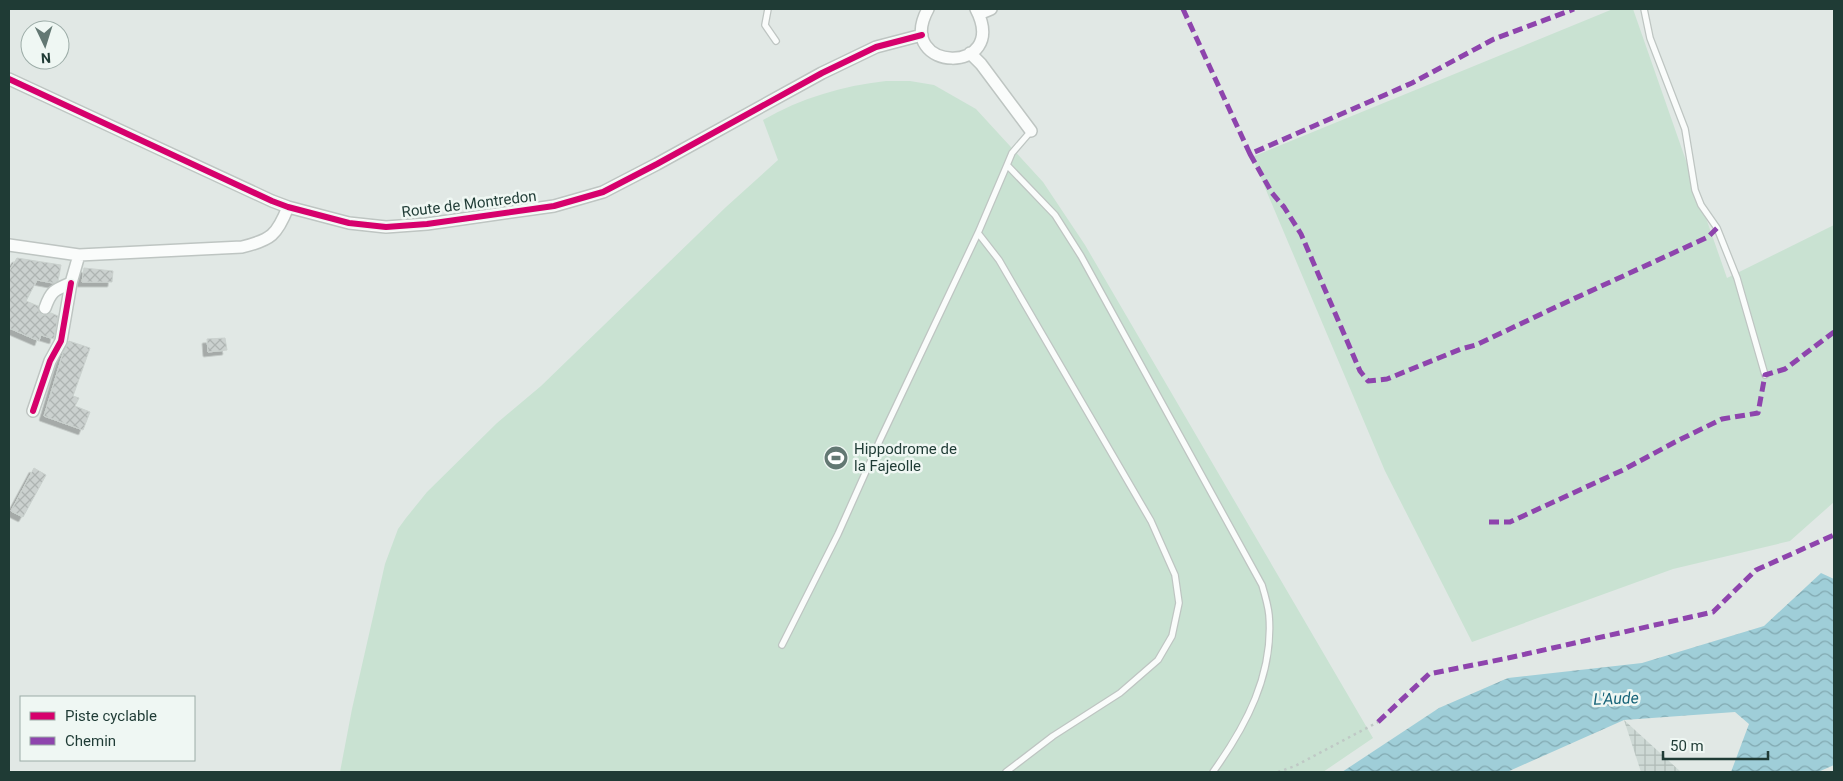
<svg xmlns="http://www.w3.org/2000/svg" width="1843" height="781" font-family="Roboto,sans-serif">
<defs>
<pattern id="industrial-grid" width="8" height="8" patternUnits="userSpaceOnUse" patternTransform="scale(1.25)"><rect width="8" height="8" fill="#ced9d5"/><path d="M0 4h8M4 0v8" fill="none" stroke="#b0bbb7"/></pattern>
<pattern id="water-waves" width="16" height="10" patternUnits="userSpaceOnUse" patternTransform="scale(1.25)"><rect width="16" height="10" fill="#9fced8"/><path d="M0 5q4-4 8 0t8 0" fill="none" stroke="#81a8b0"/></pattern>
<pattern id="building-cross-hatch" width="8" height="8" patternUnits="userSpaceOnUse" patternTransform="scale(1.25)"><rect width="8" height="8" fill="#cbd1cf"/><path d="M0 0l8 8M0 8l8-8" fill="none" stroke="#aeb4b2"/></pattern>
<filter id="shadow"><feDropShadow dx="-4.5" dy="4.5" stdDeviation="0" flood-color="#0004"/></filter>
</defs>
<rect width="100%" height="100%" fill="#e1e8e5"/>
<path fill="url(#industrial-grid)" d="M1624 720 1681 772H1641Z"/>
<path fill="#c9e2d2" d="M1613 9H1633L1727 278 1834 225V502L1790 541 1673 569 1472 642 1385 471 1252 157Z
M886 81H910L934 85 976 109 1043 182 1085 245 1373 738 1323 772H340L352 709 385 564 398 529 406 518 427 492 497 423 541 386 726 207 778 160 763 120C801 98 842 86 886 81Z"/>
<path fill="url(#water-waves)" d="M1821 573 1834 579V765L1818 772H1731L1749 724 1735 712 1624 720 1507 772H1342L1439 708 1508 678 1642 663 1764 626Z"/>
<path fill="url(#building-cross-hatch)" stroke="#cad1ce" filter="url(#shadow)" d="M17 258 61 265 58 281 53 283 37 280 26 301 38 306 39 312 42 315H47L51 313 58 316 54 339 41 335 39 341 9 328V271Z
M84 268 113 271 112 282H82Z
M225 338 227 350 208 352 207 339Z
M69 341 90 348 73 396 79 398 75 406 90 412 83 430 44 416 63 353Z
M34 468 46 475 23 517 11 511Z"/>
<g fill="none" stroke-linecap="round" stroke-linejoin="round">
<defs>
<path id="lane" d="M768 9 765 25 776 41
M1644 9 1650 38 1685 129 1695 190 1701 205 1717 228 1737 278 1765 375
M1031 131 1012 153 1007 165 1055 215 1081 256 1262 585C1265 595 1268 605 1269 615 1274 674 1246 726 1213 772
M978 233 999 260 1151 521 1175 575 1179 603 1172 636 1158 660 1120 693 1053 736 1006 772
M782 645 838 534 880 440 978 233 1007 165"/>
<path id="street" d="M928 9C893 73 1011 76 976 9
M979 14 991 9
M970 53 981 64 1031 131
M9 79 272 201 288 207 349 223 386 227 427 224 554 206 603 192 657 164 822 73 876 47 922 35
M9 245 79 255 242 247C271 240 277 235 288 207
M45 308C51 291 54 290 71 283L79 255
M33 411 50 361 61 341 71 283"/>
</defs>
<use href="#lane" stroke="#bec5c2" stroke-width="8"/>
<use href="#street" stroke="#bec5c2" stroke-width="14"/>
<path stroke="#bfc8c5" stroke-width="2.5" stroke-dasharray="2.5 4" stroke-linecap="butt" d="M1278 772 1295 766 1378 722"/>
<use href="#lane" stroke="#fafcfb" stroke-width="5.5"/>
<use href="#street" stroke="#fafcfb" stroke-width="11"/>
<path stroke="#8e44ad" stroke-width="5" stroke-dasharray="10 5" stroke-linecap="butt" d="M1183 9 1250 154 1412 83 1494 39 1574 9
M1250 154 1272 193 1284 207 1301 234 1360 371 1368 381 1387 379 1461 349 1476 345 1558 306 1708 237 1717 228
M1489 522H1510L1623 470 1675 442 1722 419 1758 413 1765 375 1785 369 1834 332
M1378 722 1429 674 1508 658 1713 612 1756 570 1834 535"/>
<defs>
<path id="cycleway" d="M9 79 272 201 288 207 349 223 386 227 427 224 554 206 603 192 657 164 822 73 876 47 922 35
M33 411 50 361 61 341 71 283"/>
</defs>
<use href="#cycleway" stroke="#eff7f3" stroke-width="9"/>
<use href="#cycleway" stroke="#d6006c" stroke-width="6"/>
</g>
<defs>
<symbol id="stadium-disc" viewBox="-11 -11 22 22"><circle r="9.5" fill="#637873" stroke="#eff7f3"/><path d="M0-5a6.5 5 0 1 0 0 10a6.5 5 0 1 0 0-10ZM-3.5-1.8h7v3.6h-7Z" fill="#fff"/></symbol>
</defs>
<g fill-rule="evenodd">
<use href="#stadium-disc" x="822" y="444" width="28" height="28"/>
</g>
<g text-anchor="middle" stroke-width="5" stroke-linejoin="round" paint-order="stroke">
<g font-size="15" fill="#1f3b35" stroke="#eff7f3">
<text transform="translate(469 204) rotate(-7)" y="5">Route de Montredon</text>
</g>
<g font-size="15" fill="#1f3b35" stroke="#eff7f3" text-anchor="start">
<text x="854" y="454">Hippodrome de<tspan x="854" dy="17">la Fajeolle</tspan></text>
</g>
<g font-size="16" font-style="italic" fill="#176479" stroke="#eff7f3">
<text transform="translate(1616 698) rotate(-2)" y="6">L'Aude</text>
</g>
</g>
<rect width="1843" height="781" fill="none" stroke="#1f3b35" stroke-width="20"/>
<rect x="20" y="696" width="175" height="65" fill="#eff7f3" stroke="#9caca7"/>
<rect x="30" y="712" width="25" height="8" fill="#d6006c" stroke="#9caca7"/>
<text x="65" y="721" font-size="15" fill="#1f3b35">Piste cyclable</text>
<rect x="30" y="737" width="25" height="8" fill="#8e44ad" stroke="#9caca7"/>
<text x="65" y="746" font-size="15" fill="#1f3b35">Chemin</text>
<g transform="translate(45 45) rotate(176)"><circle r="24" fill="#eff7f3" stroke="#9caca7"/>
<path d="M0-4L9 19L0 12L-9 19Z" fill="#637873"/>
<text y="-8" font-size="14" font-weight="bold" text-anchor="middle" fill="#1f3b35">N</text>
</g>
<path d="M1663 751v8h105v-8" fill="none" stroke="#1f3b35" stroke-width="2.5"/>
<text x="1670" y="751" font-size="15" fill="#1f3b35" stroke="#eff7f3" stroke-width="4" paint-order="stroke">50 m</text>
</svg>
